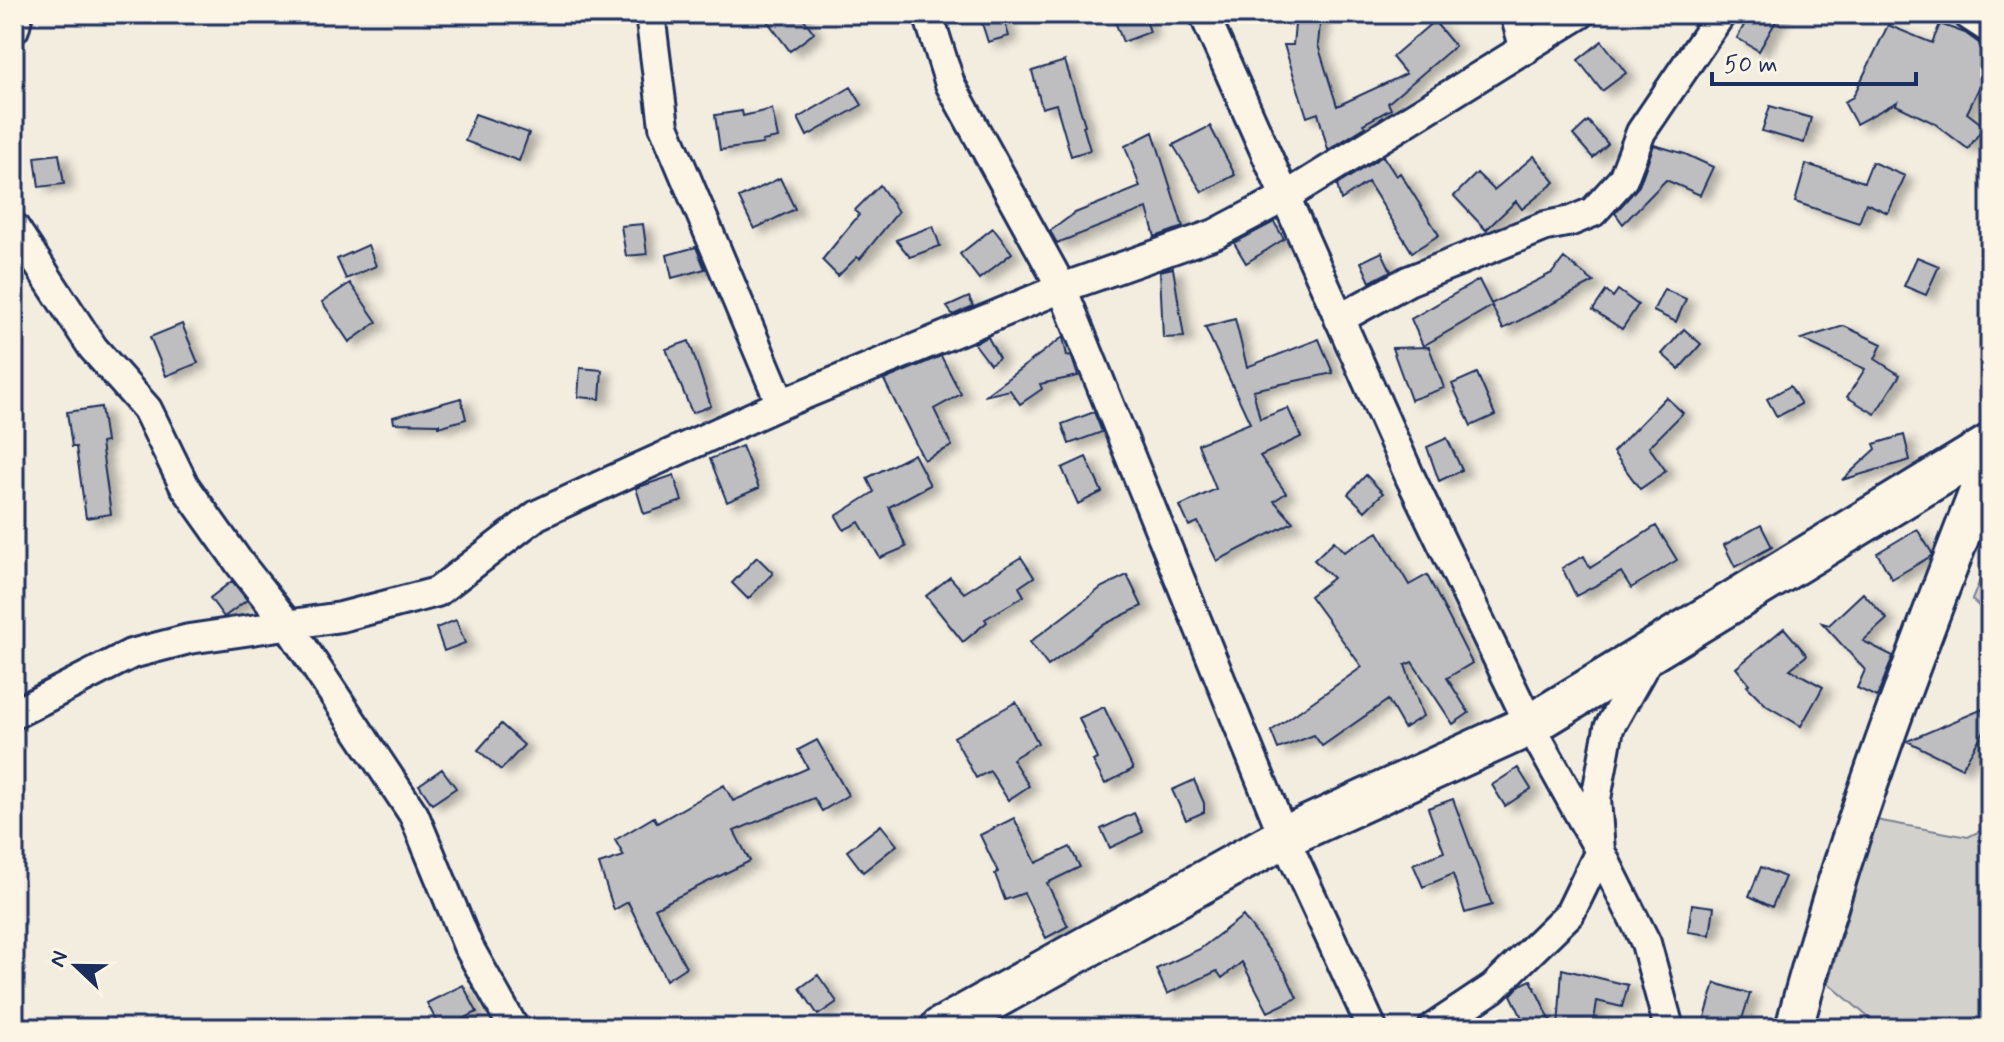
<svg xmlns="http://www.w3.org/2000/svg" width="2004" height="1042" font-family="Mynerve,sans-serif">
<defs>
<filter id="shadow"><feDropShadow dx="9" dy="5" stdDeviation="4" flood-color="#0004"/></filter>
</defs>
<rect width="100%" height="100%" fill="#f3ede0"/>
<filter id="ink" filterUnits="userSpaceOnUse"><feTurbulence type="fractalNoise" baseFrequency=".0125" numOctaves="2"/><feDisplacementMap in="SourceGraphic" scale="16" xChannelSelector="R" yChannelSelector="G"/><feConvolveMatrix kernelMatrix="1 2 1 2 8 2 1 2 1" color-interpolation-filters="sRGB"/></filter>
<g filter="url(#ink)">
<path fill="#d3d1cc" stroke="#778095" stroke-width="2" d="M1990 555V616L1972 600Z
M1876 820 1968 837 1990 826V1028H1881L1828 983Z"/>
<path fill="#bebec0" stroke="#1b2f5e" stroke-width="2" filter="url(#shadow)" d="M762 14H800L814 33 790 51Z
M979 14H1002L1009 36 988 42Z
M1112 14H1144L1150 32 1123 42Z
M1296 14H1321L1318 45 1337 106 1406 74 1392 57 1434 21 1455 46 1388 103 1391 109 1363 124 1365 127 1328 150 1318 113 1307 117 1284 45H1293Z
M1750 14H1780L1759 51 1737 38Z
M1940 24 1965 33 1990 51V65L1967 113 1984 126 1968 149 1934 123 1896 105 1897 102 1856 124 1844 102 1853 97 1888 25 1932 43Z
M1602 41 1626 73 1602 91 1578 60Z
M1065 61 1085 125 1083 126 1090 150 1071 156 1056 104 1042 108 1032 71Z
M851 87 862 105 807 136 798 118Z
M1770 106 1811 118 1804 143 1762 131Z
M772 109 778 138 762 141 763 144 720 150 715 115 742 111 743 116Z
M475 114 529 133 519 161 465 141Z
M1588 121 1608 144 1593 158 1573 135Z
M1210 126 1235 175 1202 192 1173 145Z
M1153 132 1183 227 1155 237 1147 208 1057 243 1050 231 1075 213 1140 187 1125 146Z
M1654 145 1685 154 1713 167 1700 195 1666 180 1623 224 1615 213 1639 186Z
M59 154 64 184 39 187 35 157Z
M1383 156 1396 176 1400 173 1439 235 1412 252 1368 182 1341 200 1337 185Z
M1534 156 1555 182 1522 209 1516 201 1486 230 1454 196 1477 173 1494 190Z
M1872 162 1905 176 1888 213 1866 203 1859 223 1795 202 1806 164 1864 182Z
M780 178 795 209 754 229 739 198Z
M880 185 898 212 860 259 857 257 838 276 822 260 859 215 855 210Z
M1274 222 1284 239 1246 263 1234 243Z
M643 224 647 254 626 256 621 226Z
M933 226 940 246 910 257 896 240Z
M993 228 1012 253 979 279 960 254Z
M368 245 376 266 346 279 337 259Z
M696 247 705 269 672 278 667 255Z
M1382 252 1391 271 1370 282 1361 262Z
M1917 257 1939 266 1926 295 1904 286Z
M1564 258 1594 282 1503 329 1492 306 1423 346 1411 319 1479 280 1491 304 1552 273Z
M1173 268 1184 337 1163 338 1160 271Z
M350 283 377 322 349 342 322 302Z
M1664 289 1686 299 1676 322 1653 311Z
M1618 290 1638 305 1622 329 1593 310 1606 291 1613 297Z
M969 297 973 306 953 315 947 307Z
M1235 319 1247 367 1319 339 1333 373 1253 390 1260 419 1288 408 1301 437 1260 456 1286 493 1274 501 1293 522 1217 561 1198 522 1189 526 1180 506 1216 489 1198 444 1250 423 1205 327Z
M182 324 198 363 166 376 150 337Z
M1844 326 1882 344 1875 359 1900 375 1875 414 1847 397 1865 369 1801 339Z
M1684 329 1701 344 1679 369 1662 354Z
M988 337 999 358 990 364 974 343Z
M1063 337 1067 356 1071 355 1078 376 1040 384 1042 389 1020 404 1010 390 984 396Z
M689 341 711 406 692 413 666 349Z
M1429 347 1444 388 1411 400 1392 348Z
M941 356 961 394 934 409 952 446 924 460 884 380Z
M580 368 602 370 600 399 578 397Z
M1477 373 1495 415 1471 426 1452 384Z
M1790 386 1801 404 1777 417 1767 399Z
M1666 397 1683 413 1649 447 1666 471 1640 489 1613 452Z
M461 398 466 419 439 427V424L394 423 393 417Z
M101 407 106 442 101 443 111 514 86 518 76 447H72L67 412Z
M1094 412 1102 432 1069 444 1062 424Z
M1904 435 1910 460 1842 480 1876 449 1874 444Z
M1447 438 1462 470 1439 481 1427 447Z
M742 446 759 488 727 502 710 459Z
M914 454 930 485 889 507 906 547 880 558 859 522 844 530 836 516 874 492 867 478Z
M1086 457 1102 492 1078 504 1062 468Z
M674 475 682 501 644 514 636 488Z
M1366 475 1383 493 1365 511 1348 494Z
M1761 525 1772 547 1735 567 1724 545Z
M1656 526 1677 560 1631 588 1621 572 1576 596 1562 568 1584 556 1590 568Z
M1917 529 1932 553 1931 556 1892 579 1877 553Z
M1378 532 1409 585 1427 575 1445 610 1472 663 1447 678 1469 713 1453 724 1412 662 1405 665 1423 716 1404 728 1388 700 1322 746 1314 735 1278 749 1271 731 1362 667 1310 596 1333 578 1314 560 1334 541 1344 552Z
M757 557 773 573 748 599 732 583Z
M1021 557 1034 577 1019 587 1024 596 985 619 987 622 963 642 926 596 950 577 964 593Z
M1127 575 1142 606 1101 626 1048 666 1030 642 1102 587Z
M232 581 247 600 224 617 210 598Z
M1863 593 1887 619 1863 641 1893 656 1877 697 1857 688 1865 670 1822 623 1829 625Z
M456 620 465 643 444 651 436 628Z
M1784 628 1807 655 1790 669 1823 687 1801 726 1767 706 1747 686 1749 684 1736 668Z
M1016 702 1038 743 1012 759 1029 786 1008 800 990 771 976 778 954 737Z
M1990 706V721L1962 768 1907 741Z
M1104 707 1133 769 1105 784 1093 761 1097 759 1079 718Z
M501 724 524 745 501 770 478 750Z
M817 740 848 795 822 811 814 798 734 831 750 861 655 908 686 967 666 980 628 902 614 910 599 864 624 856 615 840 654 817 657 823 724 785 733 801 808 768 798 750Z
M1518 768 1531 789 1505 806 1492 785Z
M442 769 456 788 432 804 419 785Z
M1194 780 1204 803V812L1186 820 1172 790Z
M1453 799 1492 905 1465 913 1453 874 1423 887 1413 864 1444 852 1428 808Z
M1134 813 1143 832 1110 848 1101 829Z
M1014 818 1036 863 1070 847 1080 867 1047 883 1068 926 1046 938 1024 893 1005 900 995 874 998 872 980 835Z
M881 825 897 845 863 872 847 851Z
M1761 867 1785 877 1772 907 1749 896Z
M1692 904 1714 907 1710 935 1688 932Z
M1243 916 1285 972 1297 998 1268 1012 1242 962 1222 978 1217 971 1167 994 1156 969 1200 949Z
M1562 969 1628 985 1622 1007 1597 1001 1593 1028H1558Z
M818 975 837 1002 818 1015 800 988Z
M1531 980 1554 1028H1527L1511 995 1520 985Z
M1715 983 1750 994 1739 1028H1702Z
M463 985 477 1012 446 1028H440L427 1003Z"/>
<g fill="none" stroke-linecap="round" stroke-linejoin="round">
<defs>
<path id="minor" d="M650 14 664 126 781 404
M928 14 950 84 1062 288 1284 837 1372 1028
M1204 14 1410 477 1530 725 1600 851 1646 943 1669 1028
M1515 14 1525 50
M1967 14 1990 29
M14 29 18 14
M14 227 93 348 147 409 184 485 240 564 288 625 414 815 468 946 514 1028
M1339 319 1408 281 1546 226 1571 221 1593 212 1623 179 1641 132 1721 14
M14 714 131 654 189 639 341 617 437 592 537 515 639 468 781 404 1062 288 1215 234 1285 197 1580 14
M1433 1028 1493 988 1570 913 1600 851 1596 799 1609 728 1649 657"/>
<path id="tertiary" d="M1794 1028C1845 834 1918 647 1990 460"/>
<path id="secondary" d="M941 1028 1284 837 1530 725 1990 445"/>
</defs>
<use href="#minor" stroke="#1b2f5e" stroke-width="34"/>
<use href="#tertiary" stroke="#1b2f5e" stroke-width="42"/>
<use href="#secondary" stroke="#1b2f5e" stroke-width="46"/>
<use href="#minor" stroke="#fcf5e5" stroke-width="28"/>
<use href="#tertiary" stroke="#fcf5e5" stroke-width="36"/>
<use href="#secondary" stroke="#fcf5e5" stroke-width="40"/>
</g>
</g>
<rect width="2004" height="1042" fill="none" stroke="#fcf5e5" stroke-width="48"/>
<rect x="24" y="24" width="1956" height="994" fill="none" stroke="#1b2f5e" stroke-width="3" filter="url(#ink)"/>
<g transform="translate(76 966) rotate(292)" stroke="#fcf5e5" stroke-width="6" paint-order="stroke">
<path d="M0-6L14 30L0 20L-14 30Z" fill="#1b2f5e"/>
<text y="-12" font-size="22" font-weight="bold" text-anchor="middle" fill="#1b2f5e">N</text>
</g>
<path d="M1712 72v12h204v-12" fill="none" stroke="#1b2f5e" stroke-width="4"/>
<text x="1724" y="72" font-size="24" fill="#1b2f5e" stroke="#fcf5e5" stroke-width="6" paint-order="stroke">50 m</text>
</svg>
